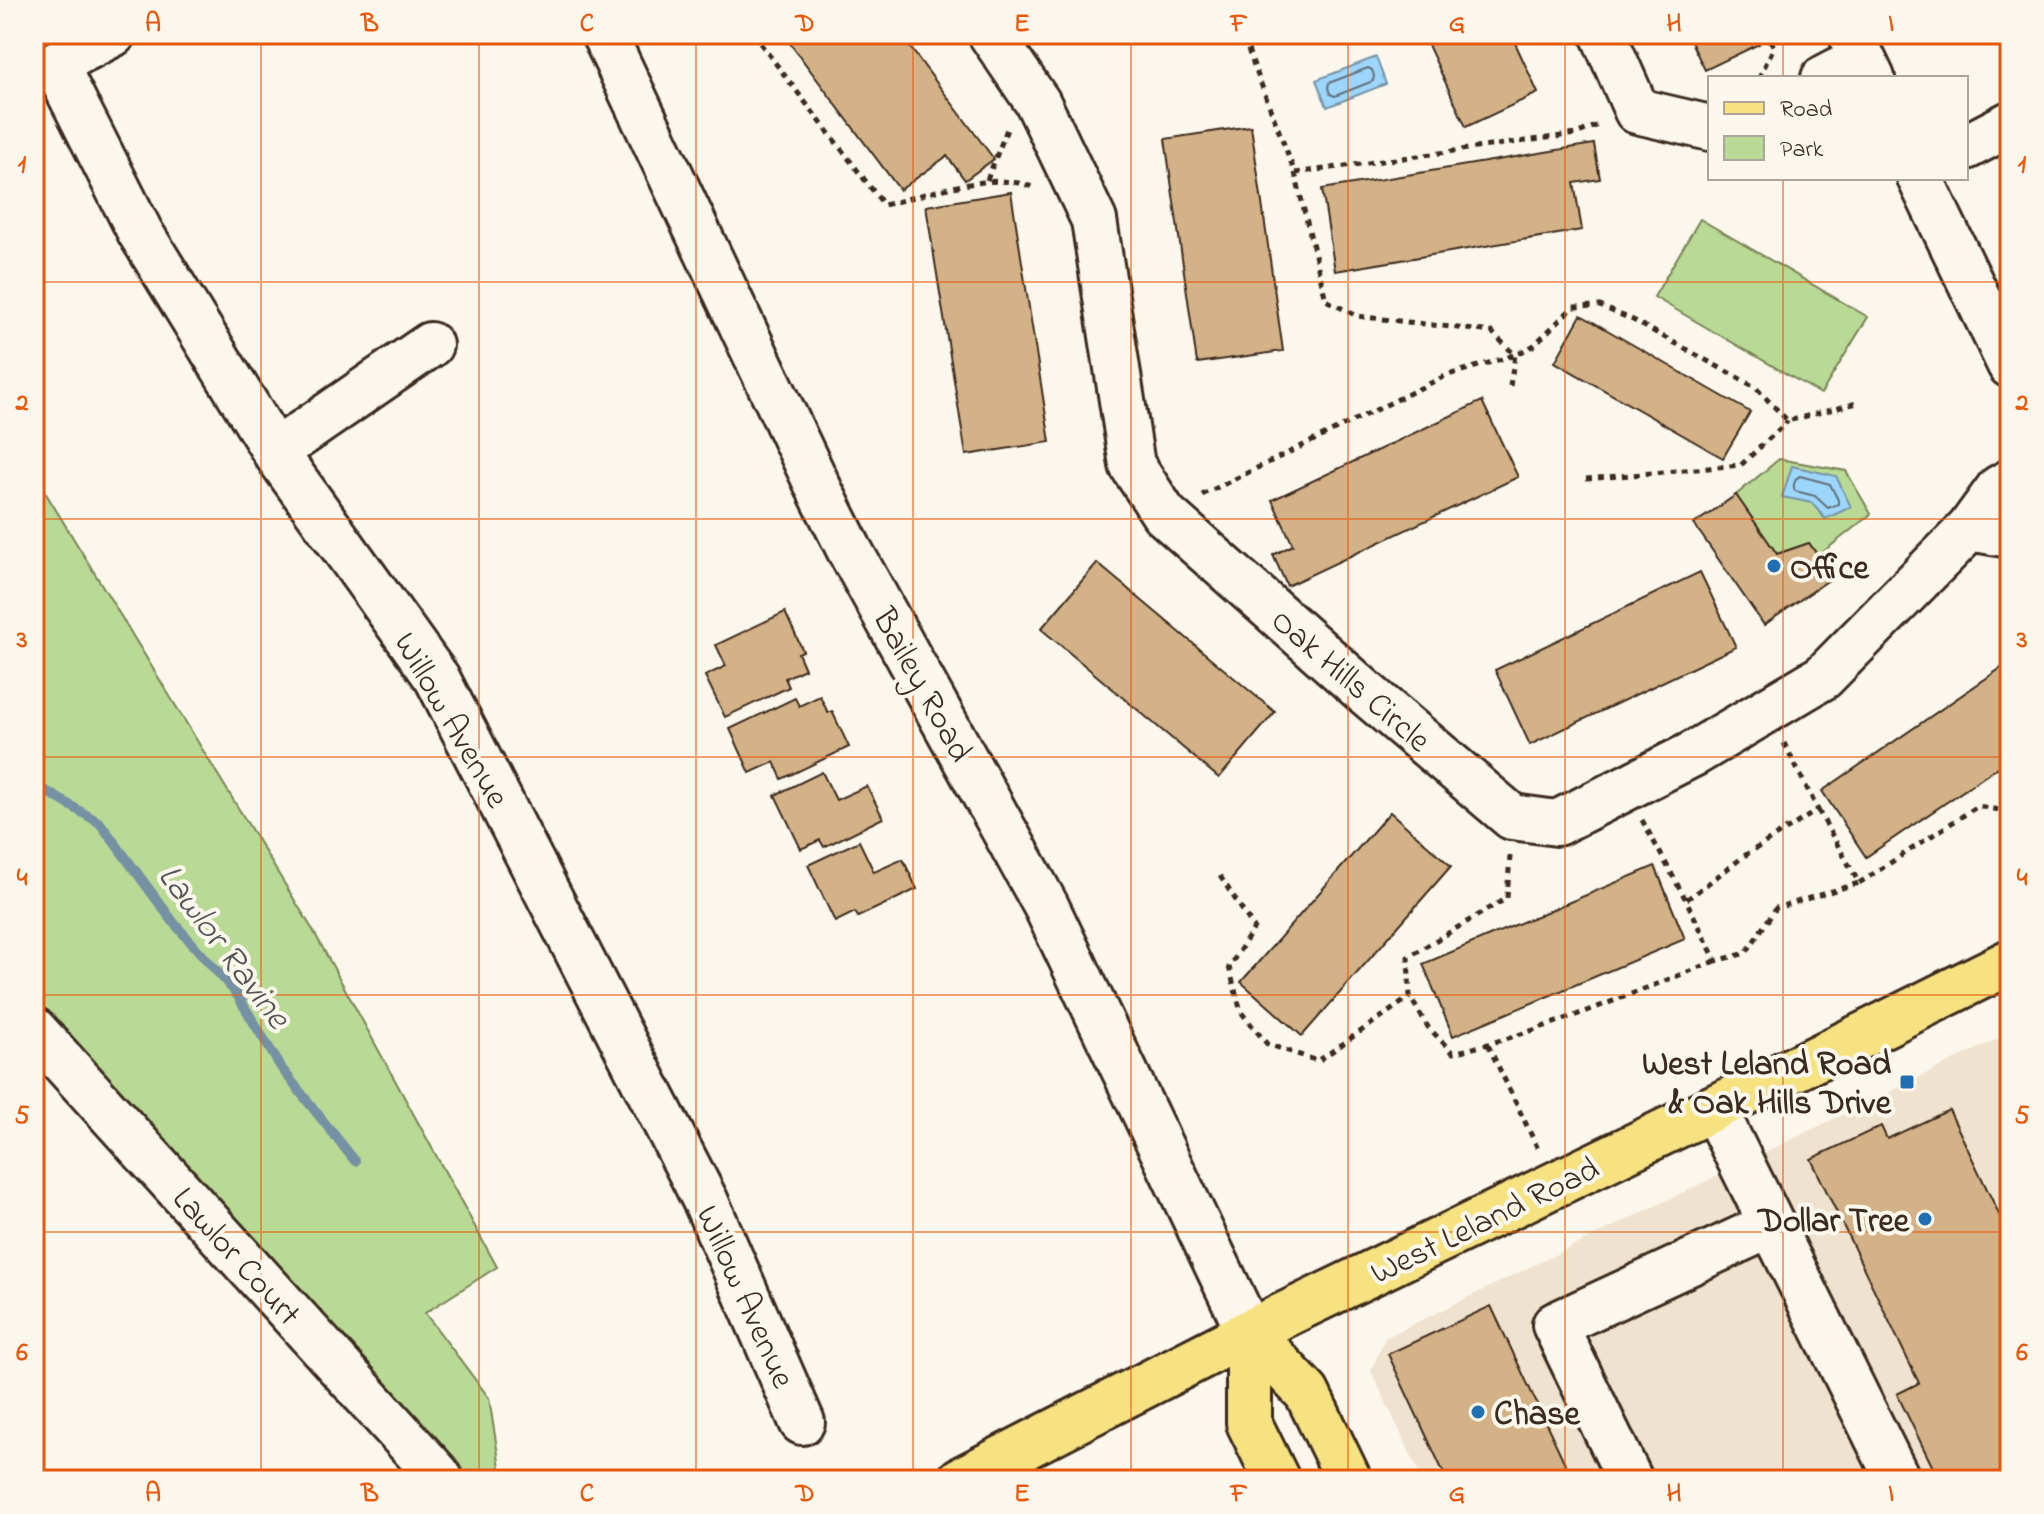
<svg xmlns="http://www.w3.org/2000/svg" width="2044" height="1514" font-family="'Indie Flower',sans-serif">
<rect width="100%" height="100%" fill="#fbf7ec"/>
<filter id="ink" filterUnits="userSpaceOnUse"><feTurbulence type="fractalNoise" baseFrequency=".0125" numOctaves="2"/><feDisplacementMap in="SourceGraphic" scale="16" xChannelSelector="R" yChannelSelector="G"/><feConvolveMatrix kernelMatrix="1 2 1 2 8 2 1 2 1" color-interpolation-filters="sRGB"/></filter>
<g filter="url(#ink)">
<path fill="#efe2ce" d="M2010 1033V1480H1423L1371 1371 1385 1338Z"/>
<path fill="#b8da94" stroke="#7a8259" stroke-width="2" d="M1700 219 1868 317 1821 394 1654 297Z
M1779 459 1846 471 1871 514 1818 556 1809 543 1777 554 1736 495Z
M34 474 314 932 497 1267 425 1313 489 1398 502 1480H441L34 1030Z"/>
<path fill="#9dd6fd" stroke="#7691a4" stroke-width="2" d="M1376 57 1386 84 1327 107 1316 80Z
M1792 466 1836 476 1851 507 1825 519 1812 503 1782 497Z"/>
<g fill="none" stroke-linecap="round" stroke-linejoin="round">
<path stroke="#626f77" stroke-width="2" d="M1368 68 1372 70 1374 76 1373 81 1335 96 1330 94 1328 87 1329 83Z
M1800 476 1830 484 1838 500V504L1828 508 1815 496 1795 491C1792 487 1795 478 1800 476Z"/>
<path stroke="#7691a4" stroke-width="10" d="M34 784 100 823 174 923 236 993 282 1069 355 1161"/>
</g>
<path fill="#d4b287" stroke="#3b2a1e" stroke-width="2" d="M783 34H900L994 159 965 180 947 156 900 190Z
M1423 34H1511L1538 93 1466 127Z
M1687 34H1755L1759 44 1705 70Z
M1251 126 1283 351 1197 363 1165 139Z
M1594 144 1600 179 1574 183 1582 230 1335 271 1322 189Z
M1011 192 1050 442 966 455 926 206Z
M1581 315 1750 412 1723 458 1555 362Z
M1482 401 1518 477 1287 586 1273 555 1293 545 1272 500Z
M1736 495 1777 554 1809 543 1833 577 1764 625 1694 524Z
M1097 563 1275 712 1219 778 1041 629Z
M1700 572 1736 647 1530 745 1495 670Z
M785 612 803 651 798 653 805 669 785 678 789 687 725 717 705 676 726 666 716 645Z
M2010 662V759L1866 857 1822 791Z
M820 696 828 713 832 711 849 747 782 779 774 762 750 773 730 729 795 698 799 706Z
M822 772 836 800 867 786 883 818 824 847 820 840 801 849 775 795Z
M1390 812 1451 866 1302 1036 1241 982Z
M859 841 874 872 903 859 917 889 858 917 855 912 835 922 808 865Z
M1655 866 1685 939 1453 1036 1423 964Z
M1949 1110 2010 1237V1480H1939L1897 1394 1919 1383 1811 1159 1881 1126 1887 1139Z
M1491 1306 1568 1470 1546 1480H1447L1388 1354Z"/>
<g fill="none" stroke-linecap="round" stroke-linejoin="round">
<defs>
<path id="minor" d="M113 34 55 64 140 232 275 452 437 678 706 1202 802 1422
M604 34 821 493 849 549 1046 906 1249 1332
M991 34 1038 103 1094 220 1132 465 1164 514 1366 693 1512 817 1557 823 1693 754 1823 677 1970 528
M1603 34 1637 111 1710 128
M1851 34 1872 78
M1824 78 1862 58
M1966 147 2010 124
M1920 178 2010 365
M275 452 430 345
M2010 482 1999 488 1970 528 2010 535
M34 1030 437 1474 441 1480
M1714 1108 1898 1480
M1630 1480 1555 1325 1771 1225"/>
<path id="major" d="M1249 1332 1307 1393 1349 1480
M1249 1332V1423L1277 1480
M960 1480 1249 1332 1815 1059 2010 962"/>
</defs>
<use href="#minor" stroke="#3b2a1e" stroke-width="50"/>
<use href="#major" stroke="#3b2a1e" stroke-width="50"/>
<path stroke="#3b2a1e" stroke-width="5" stroke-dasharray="6 6" stroke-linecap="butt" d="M753 34 884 205C926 195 997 168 1036 189
M1759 78 1774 47 1768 34
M1295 173 1576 134 1601 124
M987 180 1007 129
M1510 386 1515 355 1533 346 1573 307 1600 306 1633 320 1755 387 1788 421 1857 403
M1586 479 1741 465 1788 421
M1202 495 1445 376 1515 355 1492 332 1357 316 1326 300 1295 173 1242 34
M1784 743 1818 810 1747 854 1686 900 1716 961 1746 953 1776 908 1859 883
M1818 810 1859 883 1978 806 2010 812
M1642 820 1686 900
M1510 856 1507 898 1408 957 1410 997 1428 1027 1453 1053C1543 1032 1629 994 1716 961
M1220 876 1254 928 1229 967 1241 1012 1267 1044 1318 1061 1410 997
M1488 1045 1539 1151"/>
<use href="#minor" stroke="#fbf7ec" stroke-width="44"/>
<use href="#major" stroke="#f7e281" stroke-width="44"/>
</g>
</g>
<path fill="none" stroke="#e8590c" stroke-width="2" stroke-opacity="0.55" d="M261 34V1480M479 34V1480M696 34V1480M913 34V1480M1131 34V1480M1348 34V1480M1565 34V1480M1783 34V78M1783 178V1480M34 282H2010M34 519H2010M34 757H2010M34 995H2010M34 1232H2010"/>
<g fill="#1f6fb2" stroke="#fbf7ec" stroke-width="3">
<circle cx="1774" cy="566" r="8"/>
<rect x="1899" y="1074" width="16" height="16" rx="4"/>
<circle cx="1925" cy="1219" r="8"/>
<circle cx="1478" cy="1412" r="8"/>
</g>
<g text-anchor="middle" stroke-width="8" stroke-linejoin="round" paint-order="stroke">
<g font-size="34" font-weight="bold" fill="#3b2a1e" stroke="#fbf7ec" text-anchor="start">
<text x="1790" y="578">Office</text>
<text x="1891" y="1074" text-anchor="end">West Leland Road<tspan x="1891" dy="39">&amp; Oak Hills Drive</tspan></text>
<text x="1909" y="1231" text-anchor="end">Dollar Tree</text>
<text x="1494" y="1424">Chase</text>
</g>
<g font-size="34" fill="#3b2a1e" stroke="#fbf7ec">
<text transform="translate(1352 679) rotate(41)" y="12">Oak Hills Circle</text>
<text transform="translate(924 684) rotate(61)" y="12">Bailey Road</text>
<text transform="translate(453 719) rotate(60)" y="12">Willow Avenue</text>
<text transform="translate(1484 1219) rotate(-26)" y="12">West Leland Road</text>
<text transform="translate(238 1255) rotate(48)" y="12">Lawlor Court</text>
<text transform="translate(747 1296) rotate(66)" y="12">Willow Avenue</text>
</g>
<g font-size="36" font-style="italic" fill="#545556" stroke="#fbf7ec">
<text transform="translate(226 945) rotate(53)" y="13">Lawlor Ravine</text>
</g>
</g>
<rect width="2044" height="1514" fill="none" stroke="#fbf7ec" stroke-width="88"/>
<rect x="1708" y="76" width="260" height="104" fill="#fbf7ec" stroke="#aea59a" stroke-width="2"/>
<rect x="1724" y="102" width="40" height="12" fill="#f7e281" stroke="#aea59a" stroke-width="2"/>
<text x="1780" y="116" font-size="24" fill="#3b2a1e">Road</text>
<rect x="1724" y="136" width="40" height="24" fill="#b8da94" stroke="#aea59a" stroke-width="2"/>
<text x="1780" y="156" font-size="24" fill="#3b2a1e">Park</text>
<rect x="44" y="44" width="1956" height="1426" fill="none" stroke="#e8590c" stroke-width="3"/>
<g font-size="26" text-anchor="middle" font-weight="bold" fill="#e8590c">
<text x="153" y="31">A</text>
<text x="370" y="31">B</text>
<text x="587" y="31">C</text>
<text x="805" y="31">D</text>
<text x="1022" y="31">E</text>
<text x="1239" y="31">F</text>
<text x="1457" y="31">G</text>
<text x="1674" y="31">H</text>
<text x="1891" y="31">I</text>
<text x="22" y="172">1</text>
<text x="2022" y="172">1</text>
<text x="22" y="410">2</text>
<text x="2022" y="410">2</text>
<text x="22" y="647">3</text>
<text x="2022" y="647">3</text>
<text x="22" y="885">4</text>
<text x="2022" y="885">4</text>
<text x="22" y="1123">5</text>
<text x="2022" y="1123">5</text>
<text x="22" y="1360">6</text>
<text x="2022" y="1360">6</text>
<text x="153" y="1501">A</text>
<text x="370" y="1501">B</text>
<text x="587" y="1501">C</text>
<text x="805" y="1501">D</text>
<text x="1022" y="1501">E</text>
<text x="1239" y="1501">F</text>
<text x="1457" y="1501">G</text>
<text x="1674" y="1501">H</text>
<text x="1891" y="1501">I</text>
</g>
</svg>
